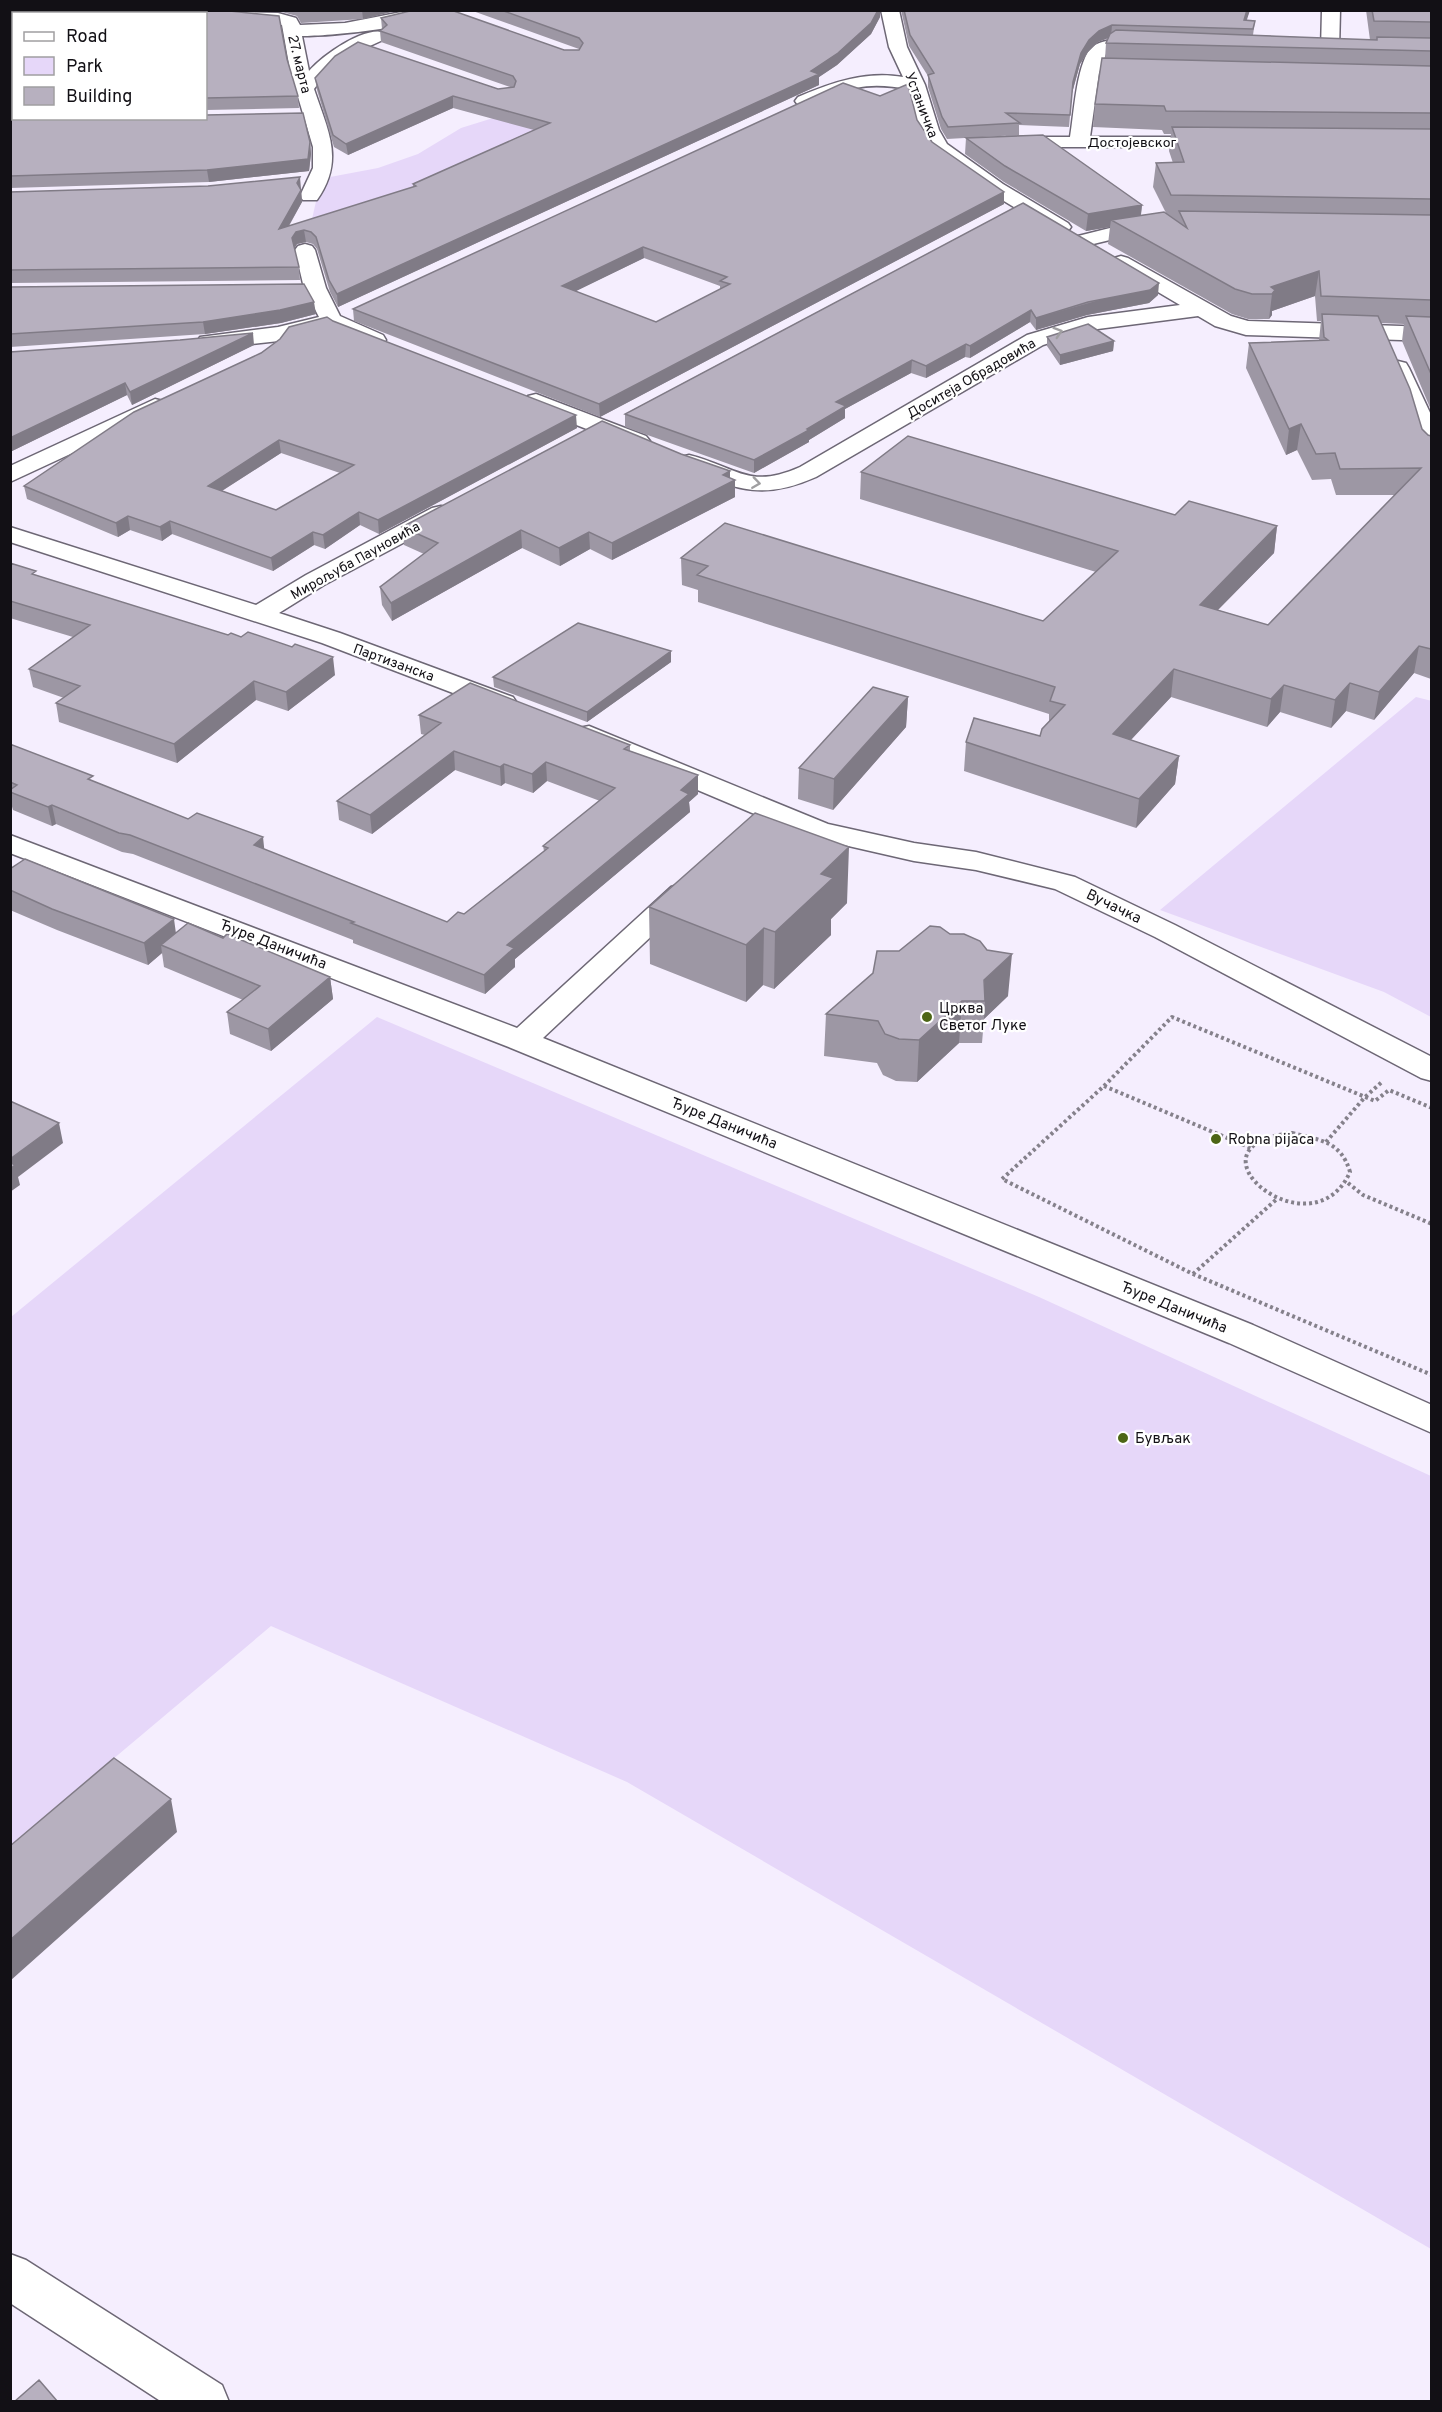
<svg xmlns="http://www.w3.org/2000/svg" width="1442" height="2412" font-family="Overpass,sans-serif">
<rect width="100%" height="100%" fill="#f5eefe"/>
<path fill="#e6d7f9" d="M670 53 427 193 310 228 317 197 330 177 378 168 418 154 461 128 506 114Z
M1416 697 1432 701 1431 1017 1384 992 1160 910Z
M377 1017 1039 1297 1431 1476V2249L627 1782 271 1626 11 1845V1317Z"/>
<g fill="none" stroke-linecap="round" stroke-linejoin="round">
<defs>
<path id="minor" d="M153 10 278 13 296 18 300 25 345 23 412 10H441C425 28 327 36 302 36L309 71C322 56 362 27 383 32L386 36 383 40C356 52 332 64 314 89 328 131 345 160 317 200H303L300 196 313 168V147L290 70 282 25 206 18V14H155Z
M881 10H899L907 47 925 85 939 130 947 144 1003 184 1068 223 1071 227 1068 231 1061 233 1054 231 989 192 933 152 919 130 908 89C891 86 873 84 856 88 838 92 816 110 798 105L795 101 798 97C833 82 865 71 903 77L889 47Z
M1322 10H1340L1339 50 1336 54H1324L1321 50Z
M1111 40 1157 41 1160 45 1157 49C1140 53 1122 47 1106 54L1099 73 1090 137H1214L1221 139 1224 143 1221 147H1000L997 143 1000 139 1007 137H1070C1074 114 1076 68 1090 49 1094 44 1104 41 1111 40Z
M1154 223 1161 225 1164 229 1161 233 1114 239 1085 246 1078 244 1075 240 1078 236 1114 227Z
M305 244 312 246 315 250 326 288 340 316 383 335 386 340 383 345 375 347 367 345 329 327 279 341 208 349 200 347 197 342 200 337 278 327 319 317 304 288 295 250 298 246Z
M1121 256 1128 258 1231 316 1248 321 1432 327V341L1246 335 1215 326 1198 316 1090 330 1043 345 816 477C760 502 735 488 681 467L677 462 681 457 689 455C737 467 748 490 800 467L1027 335 1088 317 1180 305 1114 266 1110 262 1114 258Z
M1398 361 1406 363 1409 368 1432 417V461L1424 459 1420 454 1408 414 1387 368 1390 363Z
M536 394 646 436 650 441 646 446 638 448 630 446 528 406 525 401 528 396Z
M155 399 163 401 166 406 163 411 10 482V466Z
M441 506 450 508 453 513 450 518 324 585 279 613 340 633 513 697 517 703 513 709 504 711 495 709 322 643 10 542V527L256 605 306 575 432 508Z
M589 726 828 824 914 843 976 852 1075 877 1175 925 1432 1057V1081L1421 1078 1155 937 1055 889 976 870 914 861 809 837 579 740 575 734 579 728Z
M10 835 517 1028 671 887 681 884 691 887 696 893 691 899 543 1038 1253 1325 1432 1405V1433L1229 1343 511 1048 10 853Z
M10 2254 26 2260 222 2385 229 2402H162L10 2303Z"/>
</defs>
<use href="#minor" stroke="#6d6775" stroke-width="3"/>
<path stroke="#85818b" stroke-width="4" stroke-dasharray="3 3" stroke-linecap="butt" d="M1104 1086 1251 1148
M1432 1108 1389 1090 1375 1101 1172 1017 1104 1086 1002 1179 1193 1274 1432 1375
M1292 1133C1320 1140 1341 1141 1350 1172 1312 1257 1175 1145 1292 1133Z
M1326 1142 1365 1097 1383 1081
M1348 1183 1363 1195 1432 1224
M1193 1274 1278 1198"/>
<use href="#minor" fill="#fff" fill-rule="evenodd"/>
</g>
<path fill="#9d97a4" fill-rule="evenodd" d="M10 10H220L279 16 287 59 298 96 299 108 206 110V111V14H14V118H206V115L303 113 310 142 311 154 309 171 209 182 10 188Z
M267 10H399L363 19 301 23 297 16 278 11Z
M470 10H880V17L871 34 837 65 819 77V85L338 307 330 292 317 249 313 244 306 242 297 244 294 249 299 267 300 280 10 283V192L301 189 302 202 289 226 413 187V184L534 130 453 108 348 155 334 147 317 90 315 78 498 89 513 88 381 42 380 31 382 29 381 18 564 50H579V49Z
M901 10H1250L1246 20 1255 21 1253 35 1370 40 1366 10H1431V410L1402 341 1404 324 1381 323 1422 429 1428 435 1431 436V679L1414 673 1374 720 1346 711 1331 728 1280 712 1267 727 1171 697 1131 740 1179 756 1175 784 1136 828 964 771 966 742 1040 736 1049 722V714L698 602V590L682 585 681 558 1043 621 1096 572 860 499 861 472 1175 515 1277 526 1274 553 1218 610 1268 625 1395 495H1336L1331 479 1312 480 1297 450 1286 455 1246 368 1249 343 1319 340 1321 321H1317L1315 296 1272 311V315L1269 319H1248L1232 314 1108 244 1110 227 1086 231 1004 182 965 154 966 138 1142 205 1141 215 1166 213 1153 187 1156 163H1173L1169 151 1171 134H1164L1162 130 1093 127 1095 104 1105 59 1106 43 1108 38 1098 42 1088 52 1080 64 1072 93 1069 127 1019 125V135L947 139 941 129 928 87V76L909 46Z
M917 120 932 142 1004 204 600 417 354 321 353 309ZM644 258 720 286V289L656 322 575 291Z
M1023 203 1158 295 1149 303 1087 315 1036 330 1030 322 970 358 965 357 926 378 911 373 845 409V418L809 440V442L754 473 625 427V414Z
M10 287 316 314 281 323 205 334 10 347Z
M333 321 577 428 379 534 360 525 325 549 314 545 273 571 172 534 162 541 130 530 118 537 27 499 24 486ZM281 453 340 473 276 510 222 491Z
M1047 337 1114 341 1113 351 1060 365 1047 346Z
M254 345 132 405 127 395 10 452V352Z
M681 454 730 471V478L735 480V497L612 560 590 549 560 566 522 548 392 621 382 605 380 587 424 554 404 545 402 527Z
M10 563 36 575 335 675 288 711 256 700 177 763 59 722 56 703 64 698 33 687 29 669 73 637 10 618Z
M671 651V662L587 722 494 687 493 677Z
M908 697 906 727 833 810 798 799 799 768Z
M419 715 630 745V751L698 775V794L689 802 690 812 515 959V967L485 994 353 943V940L133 854 122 852 56 824 52 826 13 810 10 800V744L94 782 264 849 447 922 464 914 544 851 543 846 600 801 547 781 533 793 505 783 501 786 455 770 372 834 339 820 337 801 425 735 421 734Z
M10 869 176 933 223 938 330 977 333 999 271 1051 230 1034 227 1012 243 1000 164 967 162 953 148 965 57 930 10 910Z
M847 903 831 919V935L774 989 763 985 746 1002 650 964 649 907Z
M899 951 1008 996 984 1019 982 1043H959L917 1082 896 1081 883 1075 877 1063 824 1056 826 1014Z"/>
<path fill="#807b86" d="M362 10H399L363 19Z
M878 10H880V17L871 34 837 65 819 77V85L338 307 337 294 811 71Z
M1247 10H1250L1244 29V20Z
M1112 25 1111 37 1098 42 1088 52 1080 64 1072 93 1069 127 1073 82 1081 53 1089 40 1099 31Z
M453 96V108L348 155 346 144Z
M310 142 311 154 309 171 209 182 207 170Z
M300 177 301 189 298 195 297 183Z
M301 190 302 202 280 241 279 229Z
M1004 192V204L600 417 599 404Z
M1142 205 1140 221 1111 220 1110 227 1086 231 1088 214Z
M304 230 306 242 297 244 293 251 292 238 296 232Z
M643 247 644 258 562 298V286Z
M1319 271 1315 296 1272 311V315L1269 319 1272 294 1271 287Z
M1159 283 1158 295 1149 303 1087 315 1036 330V318Z
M314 302 316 314 281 323 205 334 203 322Z
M1031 310 1030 322 970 358V346Z
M253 333 254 345 132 405 130 392Z
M1114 341 1113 351 1060 365V355Z
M966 344 965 357 926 378V366Z
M912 360 911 373 845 409V418L809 440V442L754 473V460L807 429 836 402Z
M125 383 127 395 10 452V438Z
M576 415 577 428 379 534 378 520Z
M1301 424 1297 450 1286 455 1289 429Z
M279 440 281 453 209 499 208 486Z
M730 471V482L735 480V497L612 560V543Z
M359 512 360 525 325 549 323 535Z
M128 516 130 530 118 537 116 523Z
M170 521 172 534 162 541 160 527Z
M1277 526 1274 553 1196 632 1200 605Z
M521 530 522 548 392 621 391 603Z
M313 532 314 545 273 571 271 558Z
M589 532 590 549 560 566 559 548Z
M1419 646 1414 673 1374 720 1379 692Z
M671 651V662L587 722V712Z
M333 657 335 675 288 711 286 692Z
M1174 669 1171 697 1110 762 1113 734Z
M254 681 256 700 177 763 174 744Z
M1350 683 1346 711 1331 728 1335 700Z
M1284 685 1280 712 1267 727 1271 699Z
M908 697 906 727 833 810 834 779Z
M454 751 455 770 372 834 370 815Z
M1179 756 1175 784 1136 828 1139 799Z
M546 762 547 781 533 793 532 774Z
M504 764 505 783 501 786 500 767Z
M698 775V794L689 802 690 812 515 959V967L485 994 484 975 507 945Z
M52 805 56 824 52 826 48 807Z
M263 837 265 856 254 845Z
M849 847 847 903 831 919V935L774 989 775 932 821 874Z
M174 919 177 941 161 945 162 953 148 965 144 943Z
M764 928 763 985 746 1002V945Z
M1012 954 1008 996 984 1019 985 1001 984 980Z
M330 977 333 999 271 1051 268 1029Z
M962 1001 959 1043 917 1082 919 1040Z
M59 1123 63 1143 18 1177 20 1185 10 1192V1159Z
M171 1799 177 1832 10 1981V1940Z"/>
<path fill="#b7b0bf" stroke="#807b86" stroke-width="1.5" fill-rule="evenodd" d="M10 10H220L279 16 287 59 298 96 206 98V14H14V118H206V115L303 113 310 142 308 159 207 170 10 176Z
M414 10H451L564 50H579L583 43 579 38 501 10H878L871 23 838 53 811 71 819 74 337 294 329 280 316 237 311 232 304 230 296 232 292 238 299 267 10 270V192L208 186 300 177 297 183 301 190 279 229 416 186 413 184 550 123 453 96 346 144 333 135 315 78 335 56 358 42 498 89 514 87 516 81 513 76 380 31 387 25 381 18Z
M904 10H1247L1244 20 1255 21 1253 29 1112 25 1099 31 1089 40 1081 53 1073 82 1070 115 1006 113 1020 123 948 127 942 117 928 75 934 73 910 35Z
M1372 10H1431V22L1374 21Z
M1116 30 1377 40V37L1431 38V51L1106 43 1110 34Z
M1102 58 1431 66V113L1166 111 1164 106 1095 104Z
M843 83 880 96 908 84 917 120 932 142 1004 192 599 404 353 309ZM643 247 727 277 720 281 730 284 656 322 562 286Z
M1172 127 1431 129V199L1171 195 1156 163 1184 162Z
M1043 135 1142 205 1088 214 1005 166 966 138Z
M1023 203 1159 283 1150 290 1088 302 1036 318 1031 310 970 346 966 344 926 366 912 360 836 402 846 406 807 429 809 430 754 460 625 414Z
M1179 211 1431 215V300L1321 296 1319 271 1271 287 1275 290 1272 294H1252L1235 289 1111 220 1164 212 1187 228Z
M304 284 314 302 280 310 203 322 10 334V287Z
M1322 314 1378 316 1410 389 1422 429 1428 435 1431 436V649L1419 646 1379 692 1350 683 1335 700 1284 685 1271 699 1174 669 1113 734 1179 756 1139 799 966 742 974 718 1040 736 1042 729 1065 705 1050 701 1055 687 697 575 708 566 681 558 725 523 1043 621 1118 551 861 472 908 436 1175 515 1189 501 1277 526 1200 605 1268 625 1421 468 1340 469 1335 453 1316 454 1301 424 1289 429 1249 343 1328 340 1324 337Z
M1406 316 1431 317V374Z
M327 317 333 321 576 415 378 520 359 512 323 535 313 532 271 558 170 521 160 527 128 516 116 523 24 486 134 412 261 353 280 339 289 327ZM279 440 354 465 276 510 208 486Z
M1088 324 1114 341 1060 355 1047 337Z
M253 333 130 392 125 383 10 438V352L180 340Z
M602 421 681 454 730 471 723 475 735 480 612 543 589 532 559 548 521 530 391 603 380 587 438 543 402 527Z
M10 563 36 571 32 574 228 635 231 633 241 637 248 632 292 647 295 644 333 657 286 692 254 681 174 744 56 703 80 686 29 669 90 625 10 601Z
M578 623 671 651 587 712 493 677Z
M470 683 630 745 624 749 698 775 681 790 689 794 507 945 514 948 484 975 351 923 354 922 130 835 119 833 52 805 48 807 10 792V790L17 785 10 782V744L93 776 88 779 188 819 197 813 263 837 254 845 447 922 458 912 464 914 548 848 543 846 615 788 546 762 532 774 504 764 500 767 454 751 370 815 337 801 441 723 419 715Z
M873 687 908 697 834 779 799 768Z
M755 813 849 847 821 874 833 878 775 932 764 928 746 945 649 907Z
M25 859 174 919 144 943 52 909 10 890V869Z
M188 923 223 938 227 934 330 977 268 1029 227 1012 260 986 161 945Z
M930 926 940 927 950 934H964L980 941 987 950 1012 954 984 980 985 1001H962L919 1040 899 1039 885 1034 878 1021 826 1014 873 973 877 951H899Z
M10 1101 59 1123 10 1159Z
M10 1162 15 1165 10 1169Z
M114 1758 171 1799 10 1940V1846Z
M39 2380 58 2402H14Z"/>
<defs><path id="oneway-chevron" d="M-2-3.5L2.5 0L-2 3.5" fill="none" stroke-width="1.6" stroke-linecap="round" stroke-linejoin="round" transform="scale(1.5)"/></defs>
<g stroke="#a09fa1">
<use href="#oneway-chevron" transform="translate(1058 332) rotate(-18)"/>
<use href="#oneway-chevron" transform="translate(756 483) rotate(8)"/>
</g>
<g fill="#4d6616" stroke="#fff" stroke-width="2">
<circle cx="927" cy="1017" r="6"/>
<circle cx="1216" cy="1139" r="6"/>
<circle cx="1123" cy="1438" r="6"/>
</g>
<g text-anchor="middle" stroke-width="4.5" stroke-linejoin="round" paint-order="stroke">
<g font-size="14" fill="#121015" stroke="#fff">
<text transform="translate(300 64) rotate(76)" y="5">27. марта</text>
<text transform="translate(922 105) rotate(69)" y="5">Устаничка</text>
<text x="1132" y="147">Достојевског</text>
<text transform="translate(971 378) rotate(-30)" y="5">Доситеја Обрадовића</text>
<text transform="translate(355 560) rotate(-29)" y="5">Мирољуба Пауновића</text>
<text transform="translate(394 662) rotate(20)" y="5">Партизанска</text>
</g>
<g font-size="15" fill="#121015" stroke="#fff">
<text transform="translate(1114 906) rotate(26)" y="5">Вучачка</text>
<text transform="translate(273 944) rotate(21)" y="5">Ђуре Даничића</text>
<text transform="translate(724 1123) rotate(22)" y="5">Ђуре Даничића</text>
<text transform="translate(1174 1307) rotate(22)" y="5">Ђуре Даничића</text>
</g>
<g font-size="15" fill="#121015" stroke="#fff" text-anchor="start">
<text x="939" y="1013">Црква<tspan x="939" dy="17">Светог Луке</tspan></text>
<text x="1228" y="1144">Robna pijaca</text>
<text x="1135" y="1443">Бувљак</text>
</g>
</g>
<rect width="1442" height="2412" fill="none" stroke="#121015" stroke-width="24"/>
<rect x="12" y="12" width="195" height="108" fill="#ffffff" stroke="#a09fa1" stroke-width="1.5"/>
<rect x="24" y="32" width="30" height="9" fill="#ffffff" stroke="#a09fa1" stroke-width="1.5"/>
<text x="66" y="42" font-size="18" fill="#121015">Road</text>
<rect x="24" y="57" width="30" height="18" fill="#e6d7f9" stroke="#a09fa1" stroke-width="1.5"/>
<text x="66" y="72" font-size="18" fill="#121015">Park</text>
<rect x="24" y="87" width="30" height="18" fill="#b7b0bf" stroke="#a09fa1" stroke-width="1.5"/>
<text x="66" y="102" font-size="18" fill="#121015">Building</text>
</svg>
